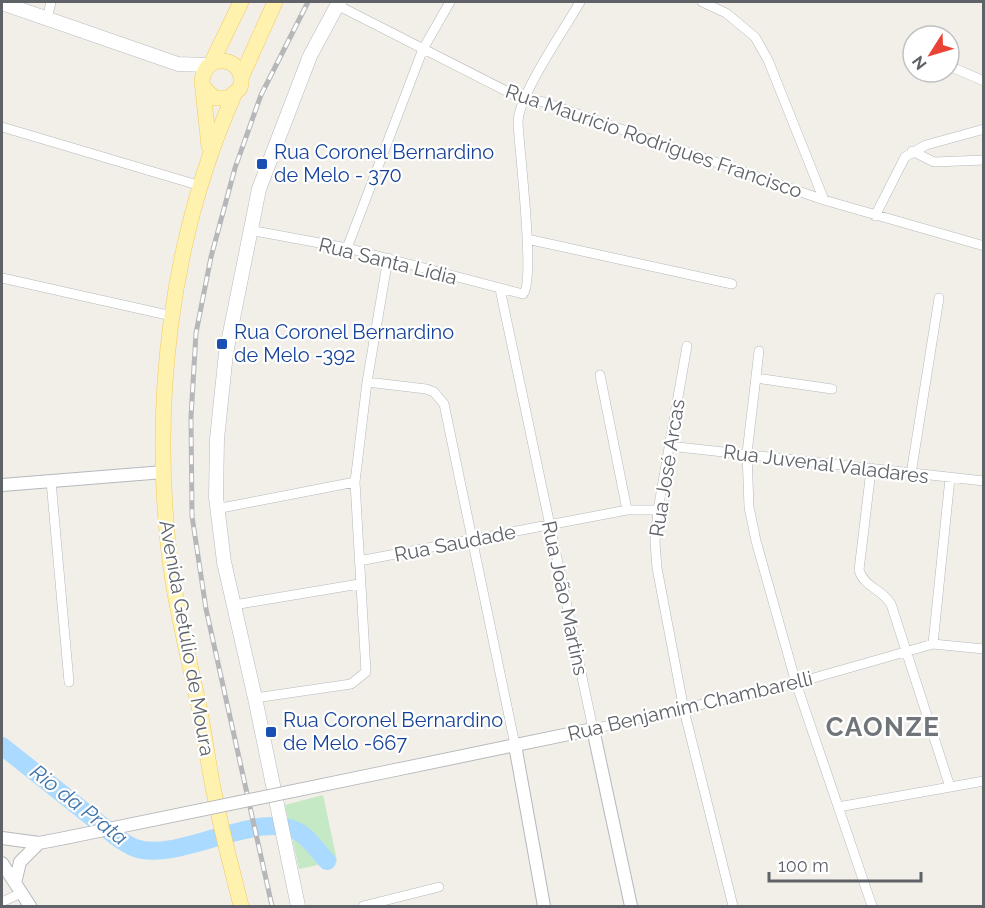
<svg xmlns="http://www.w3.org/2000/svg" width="985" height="908" font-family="Raleway,sans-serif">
<rect width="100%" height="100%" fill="#f1efe8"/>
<path fill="#c5e8c5" d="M323 795 337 861 299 869 285 805Z"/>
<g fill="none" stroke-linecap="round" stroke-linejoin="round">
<path stroke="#aadaff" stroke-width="18" d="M2 746 119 839C124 842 130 846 135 848 180 864 263 805 302 834 311 841 319 852 327 861"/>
<defs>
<path id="minor" d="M702 2 726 13 755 37 768 60 824 200
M337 5 516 96 543 102 824 200 984 246
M47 19 51 2
M949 66 984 81
M2 127 201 186
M912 151 934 162 984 160
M875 216 905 157 926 145 984 129
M249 230 347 248 523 294C536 282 519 148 518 123 517 97 566 27 580 2
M527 239 732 284
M347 248 423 49 450 2
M2 278 172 316
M500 289 593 729 796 683 933 644 984 649
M687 346 658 510 655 542 657 568 684 710 733 906
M759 351 747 453 749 507 756 541 796 683 872 906
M600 375 627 510
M756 378 832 389
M367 382 426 389 434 392 444 404 515 745
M669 446 984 481
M871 470 859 570C864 587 882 589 891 604L950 787
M911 474 939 298
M51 481 69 682
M216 509 355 482
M359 561 627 510H658
M234 605 359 584
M933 644 950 478
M255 698 351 684 366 672 355 482 367 382 388 258
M838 807 984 781
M2 902 21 893
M363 906 439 887"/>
<path id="tertiary" d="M2 485 164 472
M515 745 544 906
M395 770 593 729 631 906
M2 838 39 843 65 838
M2 863 30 906
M15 883 20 862 39 843"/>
<path id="secondary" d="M2 3 178 64 208 65
M298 906 255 698 224 562 216 497 217 439 226 353 259 189 310 56 339 2"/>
<path id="primary" d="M212 62 241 2
M241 78 275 2
M204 88 214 98H229L240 88C249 58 205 49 202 81L209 146
M234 95C170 239 151 405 170 561 176 610 189 658 199 707 205 735 208 764 214 792 221 830 232 868 241 906"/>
</defs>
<use href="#minor" stroke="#b5b8bc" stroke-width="10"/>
<use href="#tertiary" stroke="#b5b8bc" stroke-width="14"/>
<use href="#secondary" stroke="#b6babf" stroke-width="15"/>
<use href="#primary" stroke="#f2c960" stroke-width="16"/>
<use href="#minor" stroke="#fff" stroke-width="9"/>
<use href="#tertiary" stroke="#fff" stroke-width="12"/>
<use href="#secondary" stroke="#fff" stroke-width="14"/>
<use href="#primary" stroke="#fff2af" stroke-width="15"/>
<defs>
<path id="rail" d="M272 906 206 609 192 516 191 417 196 333 211 257 235 168 261 95 308 2"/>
</defs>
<use href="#rail" stroke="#b6b7b8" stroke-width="5"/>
<use href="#rail" stroke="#fff" stroke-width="3" stroke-dasharray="9" stroke-linecap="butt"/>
<defs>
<path id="tertiary-bridge" d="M65 838 395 770"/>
</defs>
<use href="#tertiary-bridge" stroke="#b5b8bc" stroke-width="14" stroke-linecap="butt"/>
<use href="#tertiary-bridge" stroke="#fff" stroke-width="12"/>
</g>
<g fill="#1a4fb4" stroke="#fff" stroke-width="2">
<rect x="256" y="158" width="12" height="12" rx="3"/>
<rect x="216" y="338" width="12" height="12" rx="3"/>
<rect x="265" y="726" width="12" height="12" rx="3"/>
</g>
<g text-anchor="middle" stroke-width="4.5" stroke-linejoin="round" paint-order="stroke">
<g font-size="20" fill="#5f6368" stroke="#fff">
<text transform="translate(654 141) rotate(19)" y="7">Rua Maurício Rodrigues Francisco</text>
<text transform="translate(388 261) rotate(14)" y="7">Rua Santa Lídia</text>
<text transform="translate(826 464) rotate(7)" y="7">Rua Juvenal Valadares</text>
<text transform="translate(667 468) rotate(-81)" y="7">Rua José Arcas</text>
<text transform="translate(455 543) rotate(-11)" y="7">Rua Saudade</text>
<text transform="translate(565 598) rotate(78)" y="7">Rua João Martins</text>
<text transform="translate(187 638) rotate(80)" y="7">Avenida Getúlio de Moura</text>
<text transform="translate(690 706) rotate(-13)" y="7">Rua Benjamim Chambarelli</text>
</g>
<g font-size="20" fill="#164399" stroke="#fff" text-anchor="start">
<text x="274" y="159">Rua Coronel Bernardino<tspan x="274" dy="23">de Melo - 370</tspan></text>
<text x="234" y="339">Rua Coronel Bernardino<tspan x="234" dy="23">de Melo -392</tspan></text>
<text x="283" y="727">Rua Coronel Bernardino<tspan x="283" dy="23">de Melo -667</tspan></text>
</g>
<g font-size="21" font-style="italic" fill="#4174aa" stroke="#fff">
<text transform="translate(79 805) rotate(38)" y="7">Rio da Prata</text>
</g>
<g font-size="26" font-weight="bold" letter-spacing="1.5" fill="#70757a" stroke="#fff">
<text x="883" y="736">CAONZE</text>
</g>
</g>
<rect width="985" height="908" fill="none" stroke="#5f6368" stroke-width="6"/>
<g transform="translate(931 54) rotate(233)"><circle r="28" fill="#ffffff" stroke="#bfc1c3" stroke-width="1.5"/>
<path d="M0-4.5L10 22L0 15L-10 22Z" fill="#ea4335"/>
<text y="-9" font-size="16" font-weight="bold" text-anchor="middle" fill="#5f6368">N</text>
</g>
<path d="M769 872v9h152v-9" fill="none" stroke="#5f6368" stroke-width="3"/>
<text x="778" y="872" font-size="18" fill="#5f6368" stroke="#ffffff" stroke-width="4.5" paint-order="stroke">100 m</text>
</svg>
